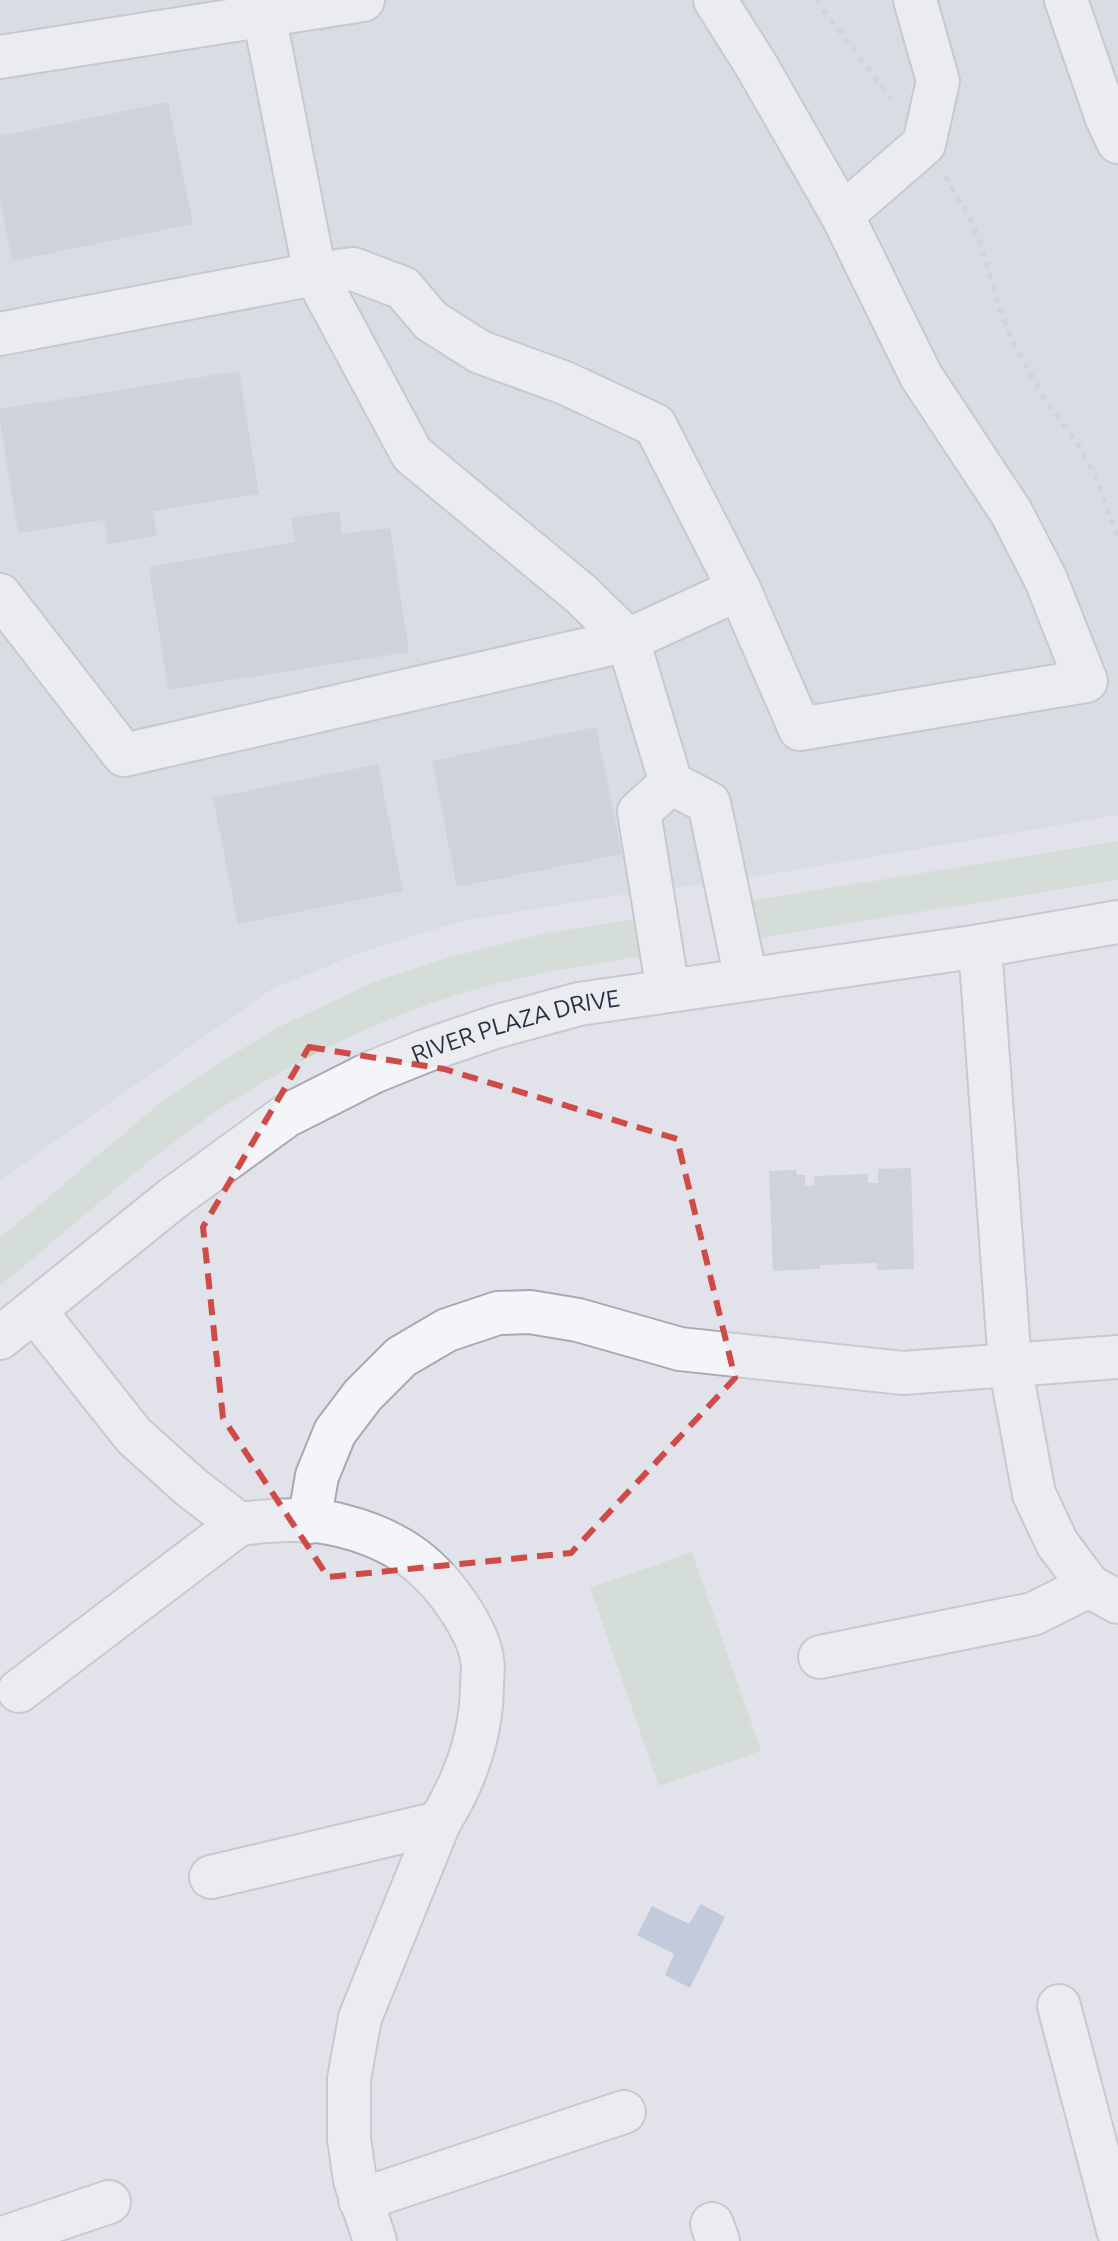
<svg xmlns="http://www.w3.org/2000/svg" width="1118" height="2241" font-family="Ubuntu,sans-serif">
<rect width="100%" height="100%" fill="#e2e3ea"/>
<path fill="#d0d2dc" d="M0 0H1118V815L749 878 613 896 457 922 357 954 272 989 0 1180Z"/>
<path fill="#c4d4c3" d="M1118 841V880L1086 885 754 939 745 902Z
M644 918 646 955C594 964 542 972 491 985 394 1011 301 1056 217 1111 185 1132 155 1157 125 1181 83 1216 42 1251 0 1286V1238L160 1103 219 1063 277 1028 376 981 443 959 551 932Z
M692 1552 761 1751 659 1786 590 1588Z"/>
<path fill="#9dabca" d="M701 1904 725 1917 690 1988 665 1975 674 1954 637 1935 652 1906 689 1924Z"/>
<path fill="#b9bcc7" d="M168 102 193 224 12 261 0 201V136Z
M239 371 259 494 153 511 157 536 108 544 104 520 18 533 0 421V409Z
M339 511 342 534 390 528 409 652 168 690 149 567 295 542 291 518Z
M596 727 622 854 457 887 432 761Z
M378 764 403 891 238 924 213 798Z
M911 1168 914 1269 877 1270V1263L820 1265V1269L773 1271 769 1171 796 1170 797 1175H805V1186L815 1185 814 1176 868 1174V1183H878V1169Z"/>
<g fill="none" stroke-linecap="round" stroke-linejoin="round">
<defs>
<g id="minor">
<path d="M1066 0 1106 116 1118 142"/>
<path d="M264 15 315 274 353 269 403 288 431 321 480 352 565 383 655 425 739 589 800 729 1086 681 1046 580 1011 512 921 376 842 215 756 65 715 0"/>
<path d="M0 57 363 0"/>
<path d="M842 215 924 144 938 81 915 0"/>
<path d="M0 334 315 274 412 454 581 594 628 640 739 589"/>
<path d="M0 595 124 755 628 640 671 783 709 803 746 979"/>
<path d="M980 946 1010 1365 1034 1494 1057 1543 1089 1586 1118 1602"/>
<path d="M668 991 639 812 671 783"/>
<path d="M35 1311 134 1436 192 1488 239 1524C273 1520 309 1517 343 1526 398 1540 433 1566 463 1614 471 1627 480 1643 482 1659 484 1667 482 1676 482 1684 482 1733 465 1781 439 1823L211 1877"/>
<path id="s1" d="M0 1338 172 1199 286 1116 373 1072 425 1051 495 1027 579 1004 980 946 1118 922"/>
<path d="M309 1522 317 1476 335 1432 363 1395 401 1357 447 1330 498 1313 530 1312 578 1320 680 1349 903 1373 1118 1357"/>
<path d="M820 1657 1033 1614 1089 1586"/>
<path d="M19 1691 239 1524"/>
<path d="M1059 2006 1118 2230"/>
<path d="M360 2200 624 2112"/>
<path d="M712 2224 718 2241"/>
<path d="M0 2239 109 2202"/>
<path d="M375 2241 355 2180 349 2139V2079L360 2018 439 1823"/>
</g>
</defs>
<use href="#minor" stroke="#a7a9b4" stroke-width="46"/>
<path stroke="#bfc1c9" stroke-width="5" stroke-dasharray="6 6" stroke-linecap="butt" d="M816 0 891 99
M945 176 967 213 978 237 1002 316 1014 344 1044 398 1077 443 1095 475 1118 537"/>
<use href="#minor" stroke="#f4f5f8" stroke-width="42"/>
</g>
<path d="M0 0H1118V2241H0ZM309 1047 444 1069 677 1139 735 1378 571 1553 328 1577 223 1418 203 1227Z" fill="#e2e3ea" fill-opacity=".55" fill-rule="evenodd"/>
<path fill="none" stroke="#cf4b47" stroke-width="6" stroke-dasharray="16 10" stroke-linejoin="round" d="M309 1047 444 1069 677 1139 735 1378 571 1553 328 1577 223 1418 203 1227Z"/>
<g text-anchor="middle" stroke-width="6" stroke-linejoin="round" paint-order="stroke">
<g font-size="24" fill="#2a2e42" stroke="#f1f3f7">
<text dy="8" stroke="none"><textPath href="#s1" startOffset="610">RIVER PLAZA DRIVE</textPath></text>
</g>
</g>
</svg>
